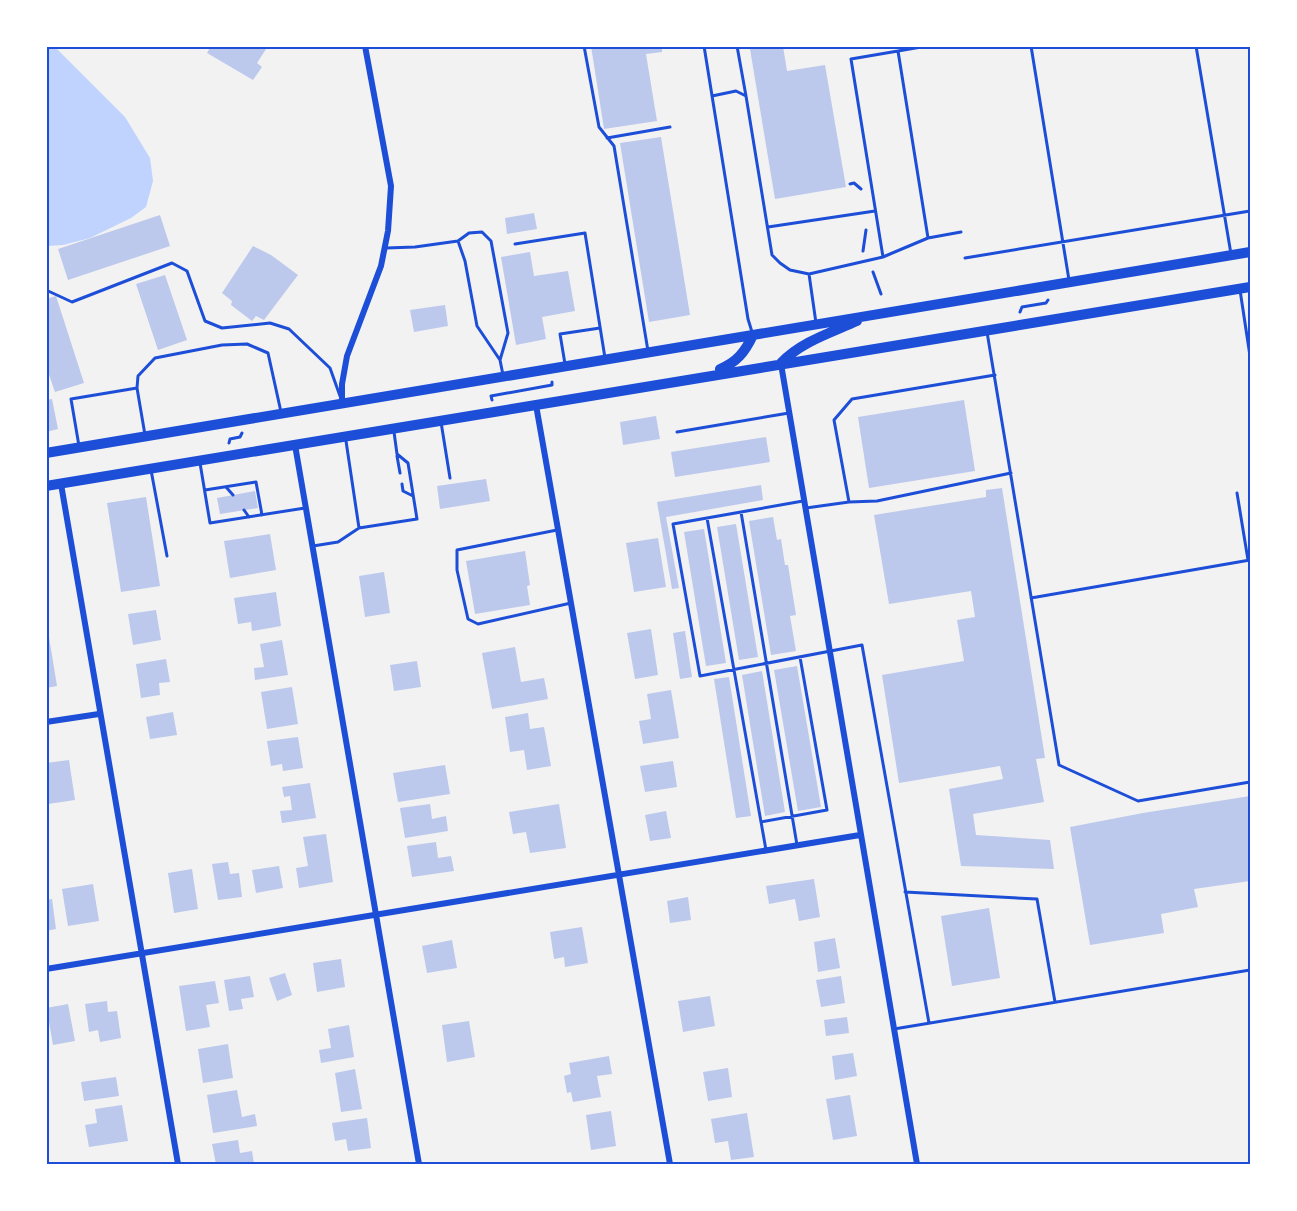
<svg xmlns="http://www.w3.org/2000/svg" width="1297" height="1211" font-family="'Golos Text',sans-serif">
<rect width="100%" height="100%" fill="#f2f2f2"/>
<path fill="#bfd3fe" d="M54 46 125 117 150 158 153 181 146 207 131 218 90 238 63 245 47 246 46 47Z"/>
<path fill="#bdc9ec" d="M211 46H268L257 63 262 67 253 80 207 53Z
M591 46H662V52L646 54 657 121 604 129Z
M767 46H783L787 71 825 65 846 187 775 199 750 49Z
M661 137 690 315 649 322 620 143Z
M534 213 537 229 507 234 505 218Z
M160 215 170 246 68 280 58 249Z
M253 246 271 255 298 275 264 320 256 316 252 321 231 305 232 301 222 293Z
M530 252 534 276 568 271 575 311 542 317 546 339 516 345 501 257Z
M165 275 187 340 158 350 136 284Z
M56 296 84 383 55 392 46 366V299Z
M445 305 448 326 414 332 410 310Z
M52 399 58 429 46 432V400Z
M964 400 975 471 869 488 858 417Z
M656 416 660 439 623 445 620 422Z
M766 437 770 462 675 477 671 452Z
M486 479 490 501 440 509 437 486Z
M761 485 763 500 666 517 679 588 672 589 657 502Z
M1002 488 1045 758 1036 759 1044 802 973 814 976 835 1050 840 1054 869 961 866 949 789 1003 779 1000 766 899 783 882 675 964 661 957 620 975 617 971 591 889 604 874 515 986 497V490Z
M255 491 258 508 220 514 217 498Z
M146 497 160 586 121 592 107 503Z
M773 517 777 540 781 539 785 565H788L796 615 790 616 796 651 771 655 749 521Z
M736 524 758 657 739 660 717 527Z
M704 529 726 663 706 666 684 532Z
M270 534 276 570 230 578 224 541Z
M658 538 666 587 634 592 626 543Z
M525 551 530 585 527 586 530 605 475 614 466 561Z
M384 572 390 613 365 617 359 576Z
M276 592 281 626 252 631 251 622 238 624 234 598Z
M156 610 161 640 133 645 128 614Z
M651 629 658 675 635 679 627 633Z
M685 631 692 677 680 679 673 633Z
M46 637H49L57 686 46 688Z
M282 640 288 675 255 680 254 668 264 667 260 644Z
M515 647 521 682 544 678 548 699 492 709 482 653Z
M166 659 170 682 159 683 160 695 141 698 136 664Z
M417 661 421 687 394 691 390 665Z
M797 666 821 807 798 811 774 670Z
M762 671 785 812 765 816 742 675Z
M729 677 751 816 736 818 714 679Z
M292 687 298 724 267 729 261 692Z
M671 690 679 738 643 744 639 721 651 719 647 694Z
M173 712 177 735 150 739 146 717Z
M528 713 530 729 544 727 551 766 527 770 524 750 510 752 505 717Z
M298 737 303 768 283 771 282 764 271 766 267 741Z
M69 760 75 800 48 804 46 763Z
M673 761 677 787 645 792 640 766Z
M445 765 450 794 398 802 393 773Z
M310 783 316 818 282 823 280 811 292 810 290 796 284 797 282 787Z
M1250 796V881L1194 889 1198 907 1161 914 1164 933 1090 945 1070 827 1143 813Z
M430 804 432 819 446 816 448 831 405 838 400 808Z
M559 804 566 848 530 853 526 832 513 834 509 812Z
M666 811 671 838 650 841 645 815Z
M326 834 333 882 299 888 296 868 308 866 303 837Z
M436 842 438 858 451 856 454 871 412 877 407 846Z
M228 862 230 874 239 873 242 897 218 900 212 864Z
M279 866 283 888 256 893 252 870Z
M192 869 198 909 174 913 168 873Z
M814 879 820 917 799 921 795 899 769 904 766 886Z
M93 884 99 921 68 926 62 889Z
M688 897 691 920 670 923 667 901Z
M52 899 56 929 46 931V900Z
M989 908 1000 978 952 986 941 916Z
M582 927 588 963 565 967 564 957 554 959 550 932Z
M835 938 840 968 818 972 814 942Z
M452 940 457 968 427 973 422 946Z
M341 959 345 987 317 992 313 963Z
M285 973 292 995 277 1001 269 978Z
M250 976 254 997 241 999 243 1009 229 1011 224 980Z
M841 976 845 1003 821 1007 816 980Z
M215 981 219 1003 206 1005 210 1027 186 1031 179 986Z
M710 996 715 1026 683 1032 678 1001Z
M107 1001 108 1012 117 1011 121 1038 100 1042 98 1030 89 1032 85 1004Z
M68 1004 75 1041 53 1045 49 1022 46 1023V1008Z
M847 1017 849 1033 826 1036 824 1020Z
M469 1021 475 1057 447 1062 442 1025Z
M349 1025 354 1057 321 1063 319 1050 331 1048 328 1029Z
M228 1044 233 1078 203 1083 198 1049Z
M853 1053 857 1076 835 1080 832 1056Z
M609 1056 612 1074 597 1076 601 1097 573 1102 571 1092 567 1093 564 1076 571 1074 569 1063Z
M728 1068 732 1097 708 1101 703 1072Z
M355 1069 362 1109 341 1112 335 1073Z
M116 1077 119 1096 84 1101 81 1082Z
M237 1090 242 1117 255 1114 257 1126 213 1133 207 1095Z
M850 1095 857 1136 833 1140 826 1099Z
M122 1105 128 1141 89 1147 85 1125 97 1123 95 1109Z
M611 1111 616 1146 591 1150 586 1115Z
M747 1113 754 1157 731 1160 728 1141 715 1143 711 1119Z
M367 1118 371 1148 348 1151 346 1139 335 1141 332 1123Z
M238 1140 240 1153 252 1151 254 1164H216L212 1144Z"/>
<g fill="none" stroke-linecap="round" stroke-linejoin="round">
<path stroke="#1d4ed8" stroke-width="3" d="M850 184 854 183 861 189
M863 251 866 230
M873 272 881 294
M1020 312 1022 307 1046 303 1048 300
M492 400 491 396 552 385V382
M229 443 230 439 240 437 242 433"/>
<path stroke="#1d4ed8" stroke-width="3" d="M584 46 599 127 614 146 648 351
M704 46 748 319 752 332
M737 46 746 96
M1031 46 1069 280
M1196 46 1231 254
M898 51 927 46
M712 96 736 91 746 96 772 255 780 263 790 270 809 274 883 257 928 238 898 51 851 59 883 257
M607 138 670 127
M768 227 875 211
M928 238 961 232
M515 244 585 233 605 358
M386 248 415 247 458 241
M965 258 1250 211
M809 274 816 323
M46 290 72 302 172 263 187 271 205 321 222 328 270 323 289 329 330 368 340 396
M1240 290 1250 356
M987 332 1059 765 1138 801 1250 782
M500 360 508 333 491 241 482 232 469 233 458 241 465 261 477 326 500 360 503 375
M565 364 560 334 600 328
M137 388 138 376 155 358 222 345 247 344 268 353 281 412
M441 422 450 478
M677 432 789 413
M346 441 359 528
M79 446 71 399 137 388 145 435
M397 456 400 473
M200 463 210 523 305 508
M151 470 167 556
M402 484 403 491 413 496
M226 487 233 495
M205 490 256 482 262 515
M1237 493 1248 560
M803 501 673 524 700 676 862 645 929 1023
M849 502 834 420 852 399 995 375
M806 508 849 502 877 501 1011 473
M244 510 249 517
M741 512 797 845
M707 518 766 850
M557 530 457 550V570L468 619 478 624 571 603
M313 546 338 542 359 528 417 519 408 463 397 454 394 432
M1031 598 1250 560
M761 822 827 810 800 657
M905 892 1037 899 1055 1002
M894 1029 1250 970"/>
<path stroke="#1d4ed8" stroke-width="6" d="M781 364 917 1164
M342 403V384L347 356 381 266 388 231 391 186 365 46
M536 405 670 1164
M295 445 419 1164
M61 484 178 1164
M46 722 99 714
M46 969 860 835"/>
<path stroke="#1d4ed8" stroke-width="10" d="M781 363C801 342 830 333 857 321
M720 369C737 362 745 352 753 335
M46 453 1250 252
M46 486 1250 287"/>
</g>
<rect width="1297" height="1211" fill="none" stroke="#ffffff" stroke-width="96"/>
<rect x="48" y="48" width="1201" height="1115" fill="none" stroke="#1d4ed8" stroke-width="2"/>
</svg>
